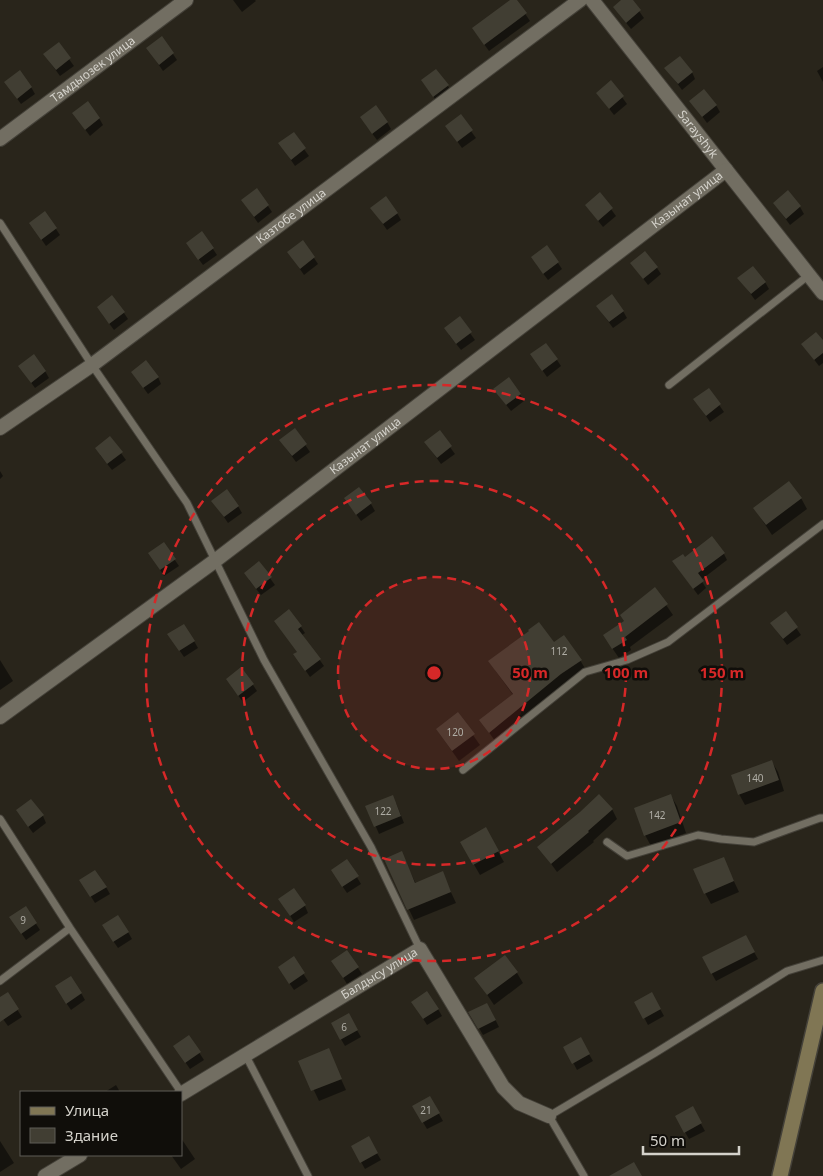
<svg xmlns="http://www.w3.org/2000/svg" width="823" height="1176" font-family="'Noto Sans',sans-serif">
<rect width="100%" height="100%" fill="#29251b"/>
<path fill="#0007" d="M233 0H255L256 1 242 12Z
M513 0H516L530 21 489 51 473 29Z
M623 0H631L644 18 631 29 619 14Z
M58 44 74 66 60 76 49 61Z
M173 54 177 60 163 71 152 55Z
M823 67V82L817 71Z
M666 68 692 72 695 79 682 90Z
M422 81 448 86 452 93 438 103Z
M611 82 627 104 614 115 597 93Z
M31 87 35 94 21 104 10 89Z
M691 101 716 105 720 112 707 123Z
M460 116 476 138 462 148 451 133Z
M99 118 103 125 90 136 78 120Z
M387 122 391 129 377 140 365 124Z
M293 134 309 156 295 166 280 144Z
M600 194 616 216 603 227 591 212Z
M243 201 268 206 272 212 258 223Z
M774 203 800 207 804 214 790 225Z
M372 208 397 213 401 220 387 230Z
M56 229 60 235 46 246 35 230Z
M213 249 217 255 203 265 192 250Z
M314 258 318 264 304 275 293 259Z
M558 263 562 269 548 280 536 264Z
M632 264 657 268 661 274 648 285Z
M739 278 765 282 769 289 755 300Z
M623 311 627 318 613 328 602 313Z
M124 313 128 319 114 330 102 314Z
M459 318 475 340 461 350 449 335Z
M823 342V363L819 366 803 345Z
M557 360 561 366 547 377 536 361Z
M45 371 49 378 35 388 24 373Z
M132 372 158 377 161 384 148 394Z
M708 389 724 412 710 422 695 400Z
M520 394 524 401 511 411 499 396Z
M295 430 310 452 296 462 285 447Z
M439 432 455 454 441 464 430 449Z
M110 438 126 460 112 470 100 455Z
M0 471 3 476 0 479Z
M801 498 807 509 772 535 754 508Z
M345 499 371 504 375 511 361 521Z
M213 501 238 506 242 513 228 523Z
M164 544 179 566 164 576 154 560Z
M724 554 727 560 701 580 706 588 698 595 678 568 685 558Z
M259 563 275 585 261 595 249 580Z
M655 589 673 615 630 647 631 650 619 658 610 645 625 622Z
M786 613 801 635 787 645 776 630Z
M275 621 301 627 305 633 302 635 324 666 310 677 299 661 298 652Z
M173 641H194L198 648 184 657Z
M554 644 580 660 586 670 566 683 495 741 481 721 513 695 495 670Z
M0 660 13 681 0 690Z
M253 685 257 691 243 702 231 686Z
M458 714 480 745 459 761 437 730Z
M772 762 778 772 784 791 745 805 739 794Z
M671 796 677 806 686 833 651 846 645 835Z
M396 803 404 823 379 834 367 806Z
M612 809 617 819 593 841 594 842 557 872 539 847Z
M17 811 43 816 46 823 33 833Z
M485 829 504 862 480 875 461 842Z
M401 853 416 884 442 873 456 903 414 920 386 860Z
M723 858 739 892 711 904 705 893Z
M347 861 361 884 347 893 336 877Z
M85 887H106L110 894 95 903Z
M284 906H305L308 913 294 922Z
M25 907 40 930 26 940 15 924Z
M107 932H128L132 939 118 948Z
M745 936 758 959 716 981 703 958Z
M293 958 308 981 294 990 283 974Z
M337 968H358L362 974 347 984Z
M517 973 523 983 494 1005 476 978Z
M81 993 85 1000 71 1010 60 994Z
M7 994 22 1017 8 1026 0 1015V999Z
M652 994 664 1016 648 1025 636 1002Z
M417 1009H438L442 1016 427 1025Z
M491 1011 499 1027 483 1035 470 1012Z
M348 1015 361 1037 345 1046 332 1024Z
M189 1037 204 1060 190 1069 179 1053Z
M580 1039 593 1061 577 1070 565 1047Z
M328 1050 346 1090 319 1101 300 1061Z
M116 1085 120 1092H105Z
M430 1098 443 1121 427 1129 414 1107Z
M692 1108 705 1131 689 1139 676 1117Z
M181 1138 195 1159 181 1169 171 1155H181Z
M368 1138 381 1160 365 1169 352 1146Z
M0 1141 14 1163 0 1172Z"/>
<path fill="#413e33" d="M510 0H517L527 13 484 45 472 28Z
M621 0H633L641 10 626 23 613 7Z
M162 36 174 53 159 65 146 48Z
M59 42 71 58 56 70 43 54Z
M680 56 693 72 678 84 664 68Z
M436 69 449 85 433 97 421 80Z
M20 70 32 87 17 99 4 82Z
M611 80 624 96 609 109 596 93Z
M704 89 717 105 702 117 689 101Z
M88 101 100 118 85 130 72 113Z
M376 105 388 122 372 134 360 117Z
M461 114 473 130 457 142 445 126Z
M294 132 306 148 291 160 278 143Z
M257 188 269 205 254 217 241 200Z
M788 190 801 206 786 219 773 203Z
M600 192 613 208 598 221 585 205Z
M386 196 398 213 383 224 370 208Z
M45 211 57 228 41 240 29 223Z
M202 231 214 248 198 260 186 243Z
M303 240 315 257 300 269 287 252Z
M547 245 559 262 543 274 531 257Z
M645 251 658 267 643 279 630 263Z
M753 266 766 282 751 294 737 278Z
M612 294 624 311 609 322 596 306Z
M112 295 125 312 109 324 97 307Z
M460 316 472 332 456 344 444 328Z
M816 332 823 340V353L814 360 801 344Z
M546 343 558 359 542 371 530 354Z
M34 354 46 371 31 383 18 366Z
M146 360 159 377 143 388 131 372Z
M509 377 521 394 506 405 493 389Z
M709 388 721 404 706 416 693 399Z
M295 428 307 444 292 456 279 440Z
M440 430 452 446 437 458 424 442Z
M110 436 123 452 107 464 95 448Z
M789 481 802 498 766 525 753 508Z
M359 487 372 503 356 515 344 498Z
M227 489 239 506 224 517 211 501Z
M712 536 725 553 698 573 704 581 693 589 672 561 683 554 685 557Z
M164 542 176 559 160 570 148 553Z
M259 561 272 577 256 589 244 573Z
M655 587 668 604 625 637 627 640 612 649 603 635 624 621 620 615Z
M289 609 302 626 298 629 321 659 305 671 293 654 297 652 274 621Z
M786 611 798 627 783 639 770 623Z
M539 622 554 642 564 635 582 660 561 674 489 733 479 720 513 694 488 661 529 631 528 630Z
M184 624 195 641 179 651 167 634Z
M241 667 254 684 238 696 226 679Z
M458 712 475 734 452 751 436 729Z
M772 760 779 780 738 795 731 775Z
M599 794 613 809 588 831 589 832 551 864 537 847 580 812Z
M671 794 681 822 644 836 634 808Z
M393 795 401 816 374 827 365 806Z
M31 799 44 815 28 827 16 810Z
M486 827 499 851 473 865 460 842Z
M402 851 415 883 443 871 451 892 407 910 384 859Z
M724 857 734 881 704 894 693 869Z
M347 859 359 876 342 887 331 870Z
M95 870 107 887 90 897 79 880Z
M294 888 306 905 290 916 278 899Z
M26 906 37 923 21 934 9 917Z
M118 915 129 932 113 942 102 925Z
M746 935 755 952 711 974 702 957Z
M347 950 359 967 343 978 331 961Z
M505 955 518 972 487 995 474 978Z
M294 956 305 973 289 984 278 967Z
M71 976 82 993 66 1004 55 986Z
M427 991 439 1009 423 1019 411 1002Z
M8 992 19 1009 0 1022V997Z
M652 992 661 1009 643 1019 634 1002Z
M487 1003 496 1020 478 1029 468 1012Z
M349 1013 358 1030 340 1040 331 1023Z
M189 1035 201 1052 185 1063 173 1046Z
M581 1037 590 1054 572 1064 563 1047Z
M329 1048 342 1079 311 1091 298 1061Z
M430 1096 440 1113 422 1123 412 1106Z
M693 1106 702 1123 684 1133 675 1116Z
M369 1136 378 1153 360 1163 351 1146Z
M634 1162 642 1176H609Z"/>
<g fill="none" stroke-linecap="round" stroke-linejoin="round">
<defs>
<path id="lane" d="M0 223 92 365 187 503 264 660 371 847 420 949
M669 385 809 275
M463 770 585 672 627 660 668 642 823 524
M0 819 70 928 181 1092
M607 842 627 856 698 835 721 839 754 842 820 818H823
M0 981 70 928
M246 1056 308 1176
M584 1176 549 1116 655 1053 787 971 823 960"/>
<g id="street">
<path id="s1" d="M592 0 823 293"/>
<path id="s2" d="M0 139 186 0"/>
<path id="s3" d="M0 428 92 365 580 0"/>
<path id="s4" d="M0 717 216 560 726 170"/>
<path id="s5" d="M181 1094 420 949 503 1087 519 1103 549 1116"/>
<path d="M45 1176 80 1155"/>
</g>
<path id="secondary" d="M780 1176 823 991"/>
</defs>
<use href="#lane" stroke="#444139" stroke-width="9"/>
<use href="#street" stroke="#444139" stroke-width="16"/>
<use href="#secondary" stroke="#444139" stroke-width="18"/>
<use href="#lane" stroke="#726e62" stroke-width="7"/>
<use href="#street" stroke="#726e62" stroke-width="14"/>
<use href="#secondary" stroke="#807654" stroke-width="15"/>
</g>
<circle cx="434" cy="673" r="96" fill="#d62828" fill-opacity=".12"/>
<g fill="none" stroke="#d62828" stroke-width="2.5" stroke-dasharray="9 6">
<circle cx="434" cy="673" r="96"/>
<circle cx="434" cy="673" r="192"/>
<circle cx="434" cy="673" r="288"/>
</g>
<g text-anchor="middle" stroke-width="5" stroke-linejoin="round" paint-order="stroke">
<g font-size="10" fill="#afada5">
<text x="559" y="655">112</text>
<text x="455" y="736">120</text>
<text x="755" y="782">140</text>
<text x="383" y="815">122</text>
<text x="657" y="819">142</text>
<text x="23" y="924">9</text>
<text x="344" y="1031">6</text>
<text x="426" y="1114">21</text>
</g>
<g font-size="12" fill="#d4d2cb" stroke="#100e0a">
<text dy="4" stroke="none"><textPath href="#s2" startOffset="116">Тамдыозек улица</textPath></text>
<text dy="4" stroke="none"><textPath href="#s1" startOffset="171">Sarayshyk</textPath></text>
<text dy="4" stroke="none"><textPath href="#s4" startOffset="860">Казынат улица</textPath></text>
<text dy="4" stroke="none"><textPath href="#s3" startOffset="360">Казтобе улица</textPath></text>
<text dy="4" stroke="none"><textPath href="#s4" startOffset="455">Казынат улица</textPath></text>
<text dy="4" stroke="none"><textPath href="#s5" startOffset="232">Балдысу улица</textPath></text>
</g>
</g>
<circle cx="434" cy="673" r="8" fill="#d62828" stroke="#100e0a" stroke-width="2.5"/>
<g font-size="15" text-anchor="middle" font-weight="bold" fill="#d62828" stroke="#100e0a" stroke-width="5" stroke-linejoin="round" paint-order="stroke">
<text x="530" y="678">50 m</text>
<text x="626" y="678">100 m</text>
<text x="722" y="678">150 m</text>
</g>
<rect x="20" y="1091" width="162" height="65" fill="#100e0a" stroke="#5e5c57"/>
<rect x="30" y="1107" width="25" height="8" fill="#807654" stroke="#5e5c57"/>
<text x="65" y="1116" font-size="15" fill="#d4d2cb">Улица</text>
<rect x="30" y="1128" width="25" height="15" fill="#413e33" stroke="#5e5c57"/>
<text x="65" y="1141" font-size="15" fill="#d4d2cb">Здание</text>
<path d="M643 1146v8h96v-8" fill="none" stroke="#d4d2cb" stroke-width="2.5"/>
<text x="650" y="1146" font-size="15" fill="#d4d2cb" stroke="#100e0a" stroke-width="4" paint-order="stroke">50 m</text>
</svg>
